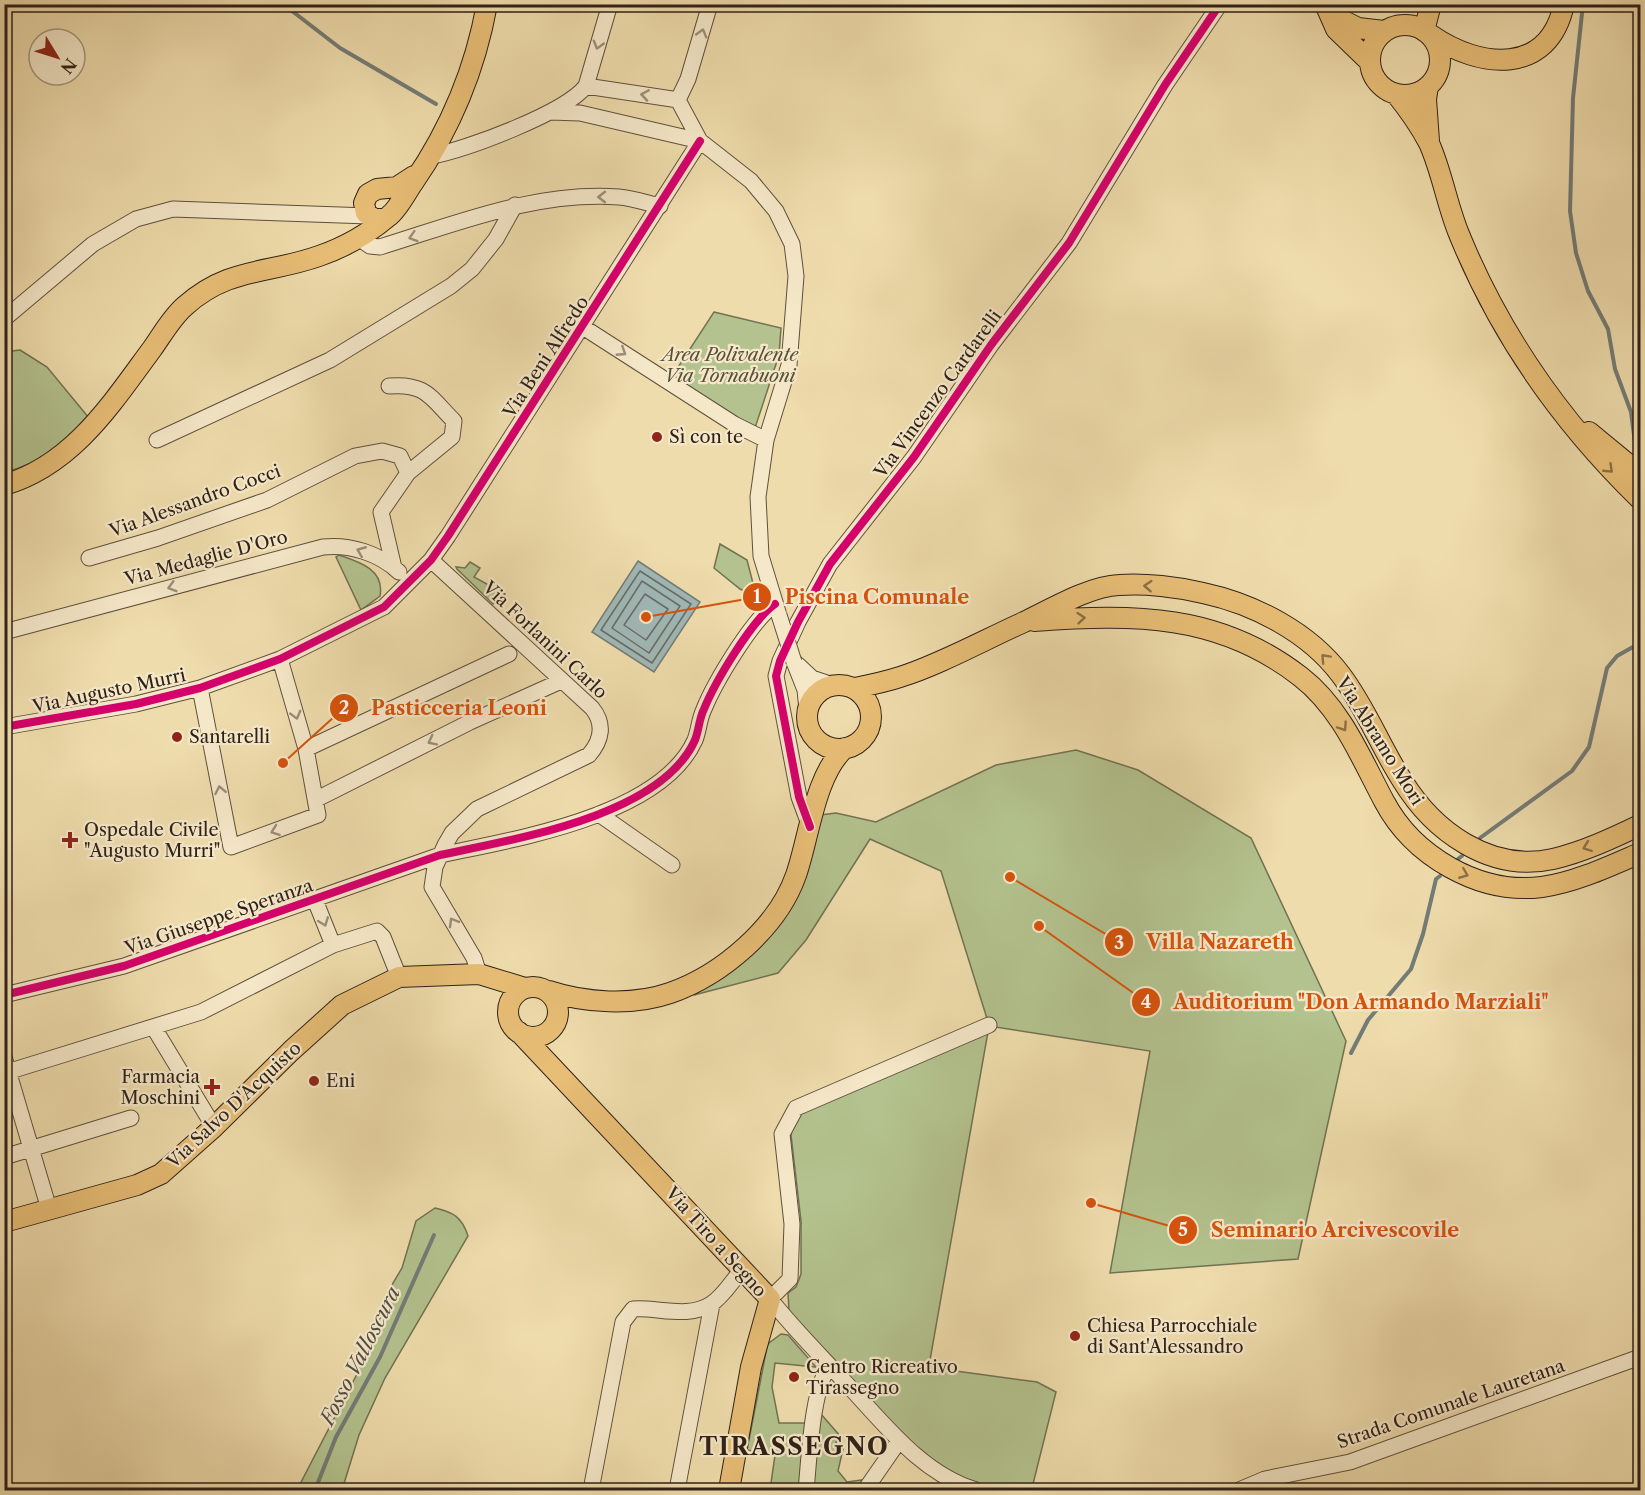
<svg xmlns="http://www.w3.org/2000/svg" width="1645" height="1495" font-family="'Libre Caslon Text',serif">
<rect width="100%" height="100%" fill="#efdcac"/>
<filter id="stains"><feTurbulence type="fractalNoise" baseFrequency=".00333" numOctaves="4"/><feColorMatrix values="0 0 0 0 .2 0 0 0 0 .09 0 0 0 0 .02 0 0 0 .5 -.17"/></filter>
<radialGradient id="worn" r=".72"><stop offset=".6" stop-color="#630" stop-opacity="0"/><stop offset="1" stop-color="#630" stop-opacity=".3"/></radialGradient>
<path fill="#b3c28e" stroke="#717253" stroke-width="1.5" d="M714 312 781 328 779 355 754 431 669 381Z
M20 350 47 367 89 418C65 443 40 464 5 472V352Z
M720 544 747 560 754 587 749 593 740 589 714 568Z
M339 555C360 562 385 570 380 596L361 610 336 557Z
M470 562 480 568 474 577 505 594 501 601 493 604 457 569 456 567 465 568Z
M1076 750 1138 770 1251 838 1346 1041 1298 1259 1110 1273 1150 1051 989 1026 930 1360 934 1368 1037 1382 1056 1392 1032 1488 1029 1490H1004L966 1482 943 1468 903 1436 789 1311 788 1293 796 1287 801 1274V1221L791 1135 796 1108 989 1025 941 871 870 839 806 940 778 973 694 995 754 951 820 815 836 813 876 822 996 765Z
M435 1208C453 1212 462 1217 468 1236L385 1378 359 1435 342 1490H297L357 1374 363 1348 383 1313 393 1283 402 1268 416 1221Z
M781 1334 788 1335 816 1367 775 1363 772 1387 779 1423H810L801 1490H770L775 1455 747 1450 767 1347 769 1343Z
M820 1413 841 1437 836 1442 843 1449 838 1471 847 1482 862 1480 857 1490H809Z"/>
<path fill="#a0b8b6" stroke="#737c77" stroke-width="1.5" d="M638 561 700 602 654 672 592 632Z"/>
<g fill="none" stroke-linecap="round" stroke-linejoin="round">
<path stroke="#686c67" stroke-width="1.5" d="M640 571 691 604 652 663 601 630Z
M642 581 680 606 649 653 612 628Z
M645 594 668 609 646 640 624 625Z"/>
<path stroke="#737c77" stroke-width="4" d="M283 4 340 48 436 104
M1583 4 1573 98 1570 211 1576 253 1588 291 1608 329 1615 369 1631 412 1637 458
M1480 838 1572 771 1589 747 1607 668 1617 656 1640 643
M1458 859 1462 856
M1351 1053 1368 1020 1411 969 1423 934 1436 879 1440 876
M315 1490 336 1437 380 1357 434 1235"/>
<defs>
<path id="minor" d="M586 86 610 4
M678 100 688 79 710 4
M550 112 580 113 700 141
M432 156C467 149 565 113 586 86L672 99 678 100 700 141 751 181 776 211 792 244 796 276 789 365 766 440 758 497 761 556 778 612
M360 239 370 246 380 247C458 223 536 191 619 197 632 198 647 203 660 206
M4 319 93 244 136 219 173 209 369 216
M583 327 734 424 766 440
M389 386C426 383 430 397 454 421L452 437 408 473
M157 440 330 360 451 286 472 269 496 239 515 205
M89 558 158 538 267 500 355 456 382 451 400 456 408 473 381 512 394 568
M431 560 592 708C605 724 602 740 589 755L477 809 452 833 445 845 435 867 432 887 474 958 479 974
M4 632 323 547C349 544 379 553 399 572
M794 662 805 690 807 710
M797 664 812 678 833 685
M200 688 231 847 318 815 306 749 280 659
M4 727 136 704 200 688 280 659 384 607 431 560 448 536 700 141
M306 749 509 654
M317 799 470 722 561 681
M599 814 672 865
M810 827 799 797 776 676 780 661 798 622 830 564 914 457 991 345 1069 243 1165 85 1220 4
M315 900 333 945
M4 995 124 966 440 855C515 839 661 816 695 740 699 730 699 719 704 709 715 682 752 620 775 604
M154 1028 214 1127
M4 1057 49 1209
M4 1073 201 1012 333 945 377 931 383 937 399 977
M4 1157 131 1118
M591 1490 623 1322 633 1309C658 1307 688 1319 711 1304 724 1296 733 1279 743 1269
M677 1490 712 1304
M806 1490C809 1462 812 1385 830 1366
M865 1490 899 1441
M976 1490C921 1474 882 1421 844 1381 819 1354 793 1328 770 1299L790 1279 792 1224 782 1134 796 1108 989 1025
M1239 1490 1265 1479 1350 1462 1640 1357"/>
<path id="major" d="M1325 4 1336 29 1369 61
M1330 14 1358 28 1384 31
M1370 60a35 35 0 1 1 70 0a35 35 0 1 1-70 0Z
M1424 31 1431 4
M1431 35C1480 69 1549 76 1564 4
M1428 86 1426 99 1429 141
M1396 94C1408 109 1420 126 1429 143 1442 172 1447 205 1459 234 1500 335 1563 424 1640 499
M384 219H374L366 213 364 203 368 194 377 189 397 187 414 176
M1589 432 1640 474
M4 485C73 465 112 403 152 349 162 335 172 317 185 306 228 267 269 274 319 256 345 247 368 234 389 216 398 209 406 193 413 183 451 128 475 71 487 4
M1034 621C1134 614 1219 613 1301 677 1341 708 1361 758 1384 801 1413 856 1479 895 1542 887 1576 882 1610 866 1640 853
M807 717a32 32 0 1 1 64 0a32 32 0 1 1-64 0Z
M855 688C870 685 885 682 900 677 939 665 986 639 1024 622 1051 609 1090 586 1119 585 1145 583 1178 587 1203 593 1254 604 1309 632 1341 675 1366 708 1380 746 1402 780 1433 831 1490 873 1553 859 1583 852 1613 838 1640 825
M508 1012a25 25 0 1 1 50 0a25 25 0 1 1-50 0Z
M549 991C585 1003 633 1006 670 993 722 975 778 927 796 875 809 838 815 774 845 748
M519 1032 770 1299 751 1367 729 1490
M4 1222 137 1185 161 1174 214 1127 291 1051 342 1005 399 977 479 974 525 988"/>
</defs>
<use href="#minor" stroke="#5f503d" stroke-width="17"/>
<use href="#major" stroke="#2f2118" stroke-width="22"/>
<use href="#minor" stroke="#f5e8c9" stroke-width="15"/>
<use href="#major" stroke="#e8be76" stroke-width="20"/>
<defs>
<path id="minor-bridge" d="M779 615 794 662"/>
</defs>
<use href="#minor-bridge" stroke="#5f503d" stroke-width="17" stroke-linecap="butt"/>
<use href="#minor-bridge" stroke="#f5e8c9" stroke-width="15"/>
<defs>
<path id="cycleway" d="M4 727 136 704 200 688 280 659 384 607 431 560 448 536 700 141
M810 827 799 797 776 676 780 661 798 622 830 564 914 457 991 345 1069 243 1165 85 1220 4
M4 995 124 966 440 855C515 839 661 816 695 740 699 730 699 719 704 709 715 682 752 620 775 604"/>
</defs>
<use href="#cycleway" stroke="#f5e8c9" stroke-width="11"/>
<use href="#cycleway" stroke="#d6006c" stroke-width="8"/>
</g>
<defs><path id="oneway-chevron" d="M-2-3.5L2.5 0L-2 3.5" fill="none" stroke-width="1.6" stroke-linecap="round" stroke-linejoin="round" transform="scale(1.5)"/></defs>
<g stroke="#9c8e79">
<use href="#oneway-chevron" transform="translate(702 33) rotate(-74)"/>
<use href="#oneway-chevron" transform="translate(598 45) rotate(106)"/>
<use href="#oneway-chevron" transform="translate(645 95) rotate(-171)"/>
<use href="#oneway-chevron" transform="translate(602 197) rotate(-180)"/>
<use href="#oneway-chevron" transform="translate(413 237) rotate(163)"/>
<use href="#oneway-chevron" transform="translate(622 352) rotate(33)"/>
<use href="#oneway-chevron" transform="translate(361 551) rotate(-158)"/>
<use href="#oneway-chevron" transform="translate(172 587) rotate(164)"/>
<use href="#oneway-chevron" transform="translate(296 715) rotate(75)"/>
<use href="#oneway-chevron" transform="translate(432 741) rotate(153)"/>
<use href="#oneway-chevron" transform="translate(220 790) rotate(-101)"/>
<use href="#oneway-chevron" transform="translate(275 831) rotate(160)"/>
<use href="#oneway-chevron" transform="translate(324 922) rotate(69)"/>
<use href="#oneway-chevron" transform="translate(453 922) rotate(-120)"/>
</g>
<g stroke="#8c7047">
<use href="#oneway-chevron" transform="translate(1609 469) rotate(44)"/>
<use href="#oneway-chevron" transform="translate(1148 586) rotate(-176)"/>
<use href="#oneway-chevron" transform="translate(1081 618) rotate(-5)"/>
<use href="#oneway-chevron" transform="translate(1325 658) rotate(-133)"/>
<use href="#oneway-chevron" transform="translate(1343 727) rotate(56)"/>
<use href="#oneway-chevron" transform="translate(1587 847) rotate(159)"/>
<use href="#oneway-chevron" transform="translate(1464 874) rotate(22)"/>
</g>
<g fill="#8f2418" stroke="#f5e8c9" stroke-width="2">
<circle cx="657" cy="437" r="6"/>
<circle cx="177" cy="737" r="6"/>
<path d="M67 831h6v6h6v6h-6v6h-6v-6h-6v-6h6z"/>
<circle cx="314" cy="1081" r="6"/>
<path d="M209 1078h6v6h6v6h-6v6h-6v-6h-6v-6h6z"/>
<circle cx="1075" cy="1336" r="6"/>
<circle cx="794" cy="1377" r="6"/>
</g>
<g text-anchor="middle" stroke-width="4.5" stroke-linejoin="round" paint-order="stroke">
<g font-size="18" font-style="italic" fill="#57513b" stroke="#f5e8c9">
<text x="730" y="361">Area Polivalente<tspan x="730" dy="21">Via Tornabuoni</tspan></text>
</g>
<g font-size="18" fill="#2f2118" stroke="#f5e8c9">
<text transform="translate(546 357) rotate(-57)" y="6">Via Beni Alfredo</text>
<text transform="translate(938 394) rotate(-54)" y="6">Via Vincenzo Cardarelli</text>
<text transform="translate(195 501) rotate(-20)" y="6">Via Alessandro Cocci</text>
<text transform="translate(206 558) rotate(-15)" y="6">Via Medaglie D'Oro</text>
<text transform="translate(545 640) rotate(43)" y="6">Via Forlanini Carlo</text>
<text transform="translate(109 691) rotate(-12)" y="6">Via Augusto Murri</text>
<text transform="translate(1380 741) rotate(58)" y="6">Via Abramo Mori</text>
<text transform="translate(219 917) rotate(-19)" y="6">Via Giuseppe Speranza</text>
<text transform="translate(234 1105) rotate(-43)" y="6">Via Salvo D'Acquisto</text>
<text transform="translate(716 1242) rotate(48)" y="6">Via Tiro a Segno</text>
<text transform="translate(1451 1404) rotate(-19)" y="6">Strada Comunale Lauretana</text>
</g>
<g font-size="18" fill="#2f2118" stroke="#f5e8c9" text-anchor="start">
<text x="669" y="443">Sì con te</text>
<text x="189" y="743">Santarelli</text>
<text x="84" y="836">Ospedale Civile<tspan x="84" dy="21">"Augusto Murri"</tspan></text>
<text x="200" y="1083" text-anchor="end">Farmacia<tspan x="200" dy="21">Moschini</tspan></text>
<text x="326" y="1087">Eni</text>
<text x="1087" y="1332">Chiesa Parrocchiale<tspan x="1087" dy="21">di Sant'Alessandro</tspan></text>
<text x="806" y="1373">Centro Ricreativo<tspan x="806" dy="21">Tirassegno</tspan></text>
</g>
<g font-size="20" font-style="italic" fill="#514e47" stroke="#f5e8c9">
<text transform="translate(360 1356) rotate(-63)" y="7">Fosso Valloscura</text>
</g>
<g font-size="24" font-weight="bold" letter-spacing="1.5" fill="#2f2118" stroke="#f5e8c9">
<text x="794" y="1455">TIRASSEGNO</text>
</g>
</g>
<path fill="none" stroke="#d6530d" stroke-width="2" d="M646 617L757 597M283 763L344 708M1010 877L1119 942M1039 926L1146 1002M1091 1203L1183 1230"/>
<g fill="#d6530d" stroke="#f5e8c9" stroke-width="2">
<circle cx="646" cy="617" r="6"/>
<circle cx="283" cy="763" r="6"/>
<circle cx="1010" cy="877" r="6"/>
<circle cx="1039" cy="926" r="6"/>
<circle cx="1091" cy="1203" r="6"/>
<circle cx="757" cy="597" r="15"/>
<circle cx="344" cy="708" r="15"/>
<circle cx="1119" cy="942" r="15"/>
<circle cx="1146" cy="1002" r="15"/>
<circle cx="1183" cy="1230" r="15"/>
</g>
<g font-size="18" text-anchor="middle" font-weight="bold" fill="#fff">
<text x="757" y="603">1</text>
<text x="344" y="714">2</text>
<text x="1119" y="949">3</text>
<text x="1146" y="1008">4</text>
<text x="1183" y="1236">5</text>
</g>
<g font-size="20" text-anchor="middle" font-weight="bold" fill="#d6530d" stroke="#f5e8c9" stroke-width="4.5" stroke-linejoin="round" paint-order="stroke">
<text x="877" y="604">Piscina Comunale</text>
<text x="459" y="715">Pasticceria Leoni</text>
<text x="1220" y="949">Villa Nazareth</text>
<text x="1361" y="1009">Auditorium "Don Armando Marziali"</text>
<text x="1335" y="1237">Seminario Arcivescovile</text>
</g>
<rect width="1645" height="1495" fill="none" stroke="#efdcac" stroke-width="24"/>
<rect x="6" y="6" width="1633" height="1483" fill="none" stroke="#2f2118" stroke-width="3"/>
<rect x="12" y="12" width="1621" height="1471" fill="none" stroke="#2f2118" stroke-width="1.5"/>
<g transform="translate(57 57) rotate(128)"><circle r="28" fill="#f5e8c9" stroke="#a69882" stroke-width="1.5"/>
<path d="M0-4.5L10 22L0 15L-10 22Z" fill="#8f2418"/>
<text y="-9" font-size="16" font-weight="bold" text-anchor="middle" fill="#2f2118">N</text>
</g>
<rect width="100%" height="100%" filter="url(#stains)"/>
<rect width="100%" height="100%" fill="url(#worn)"/>
</svg>
